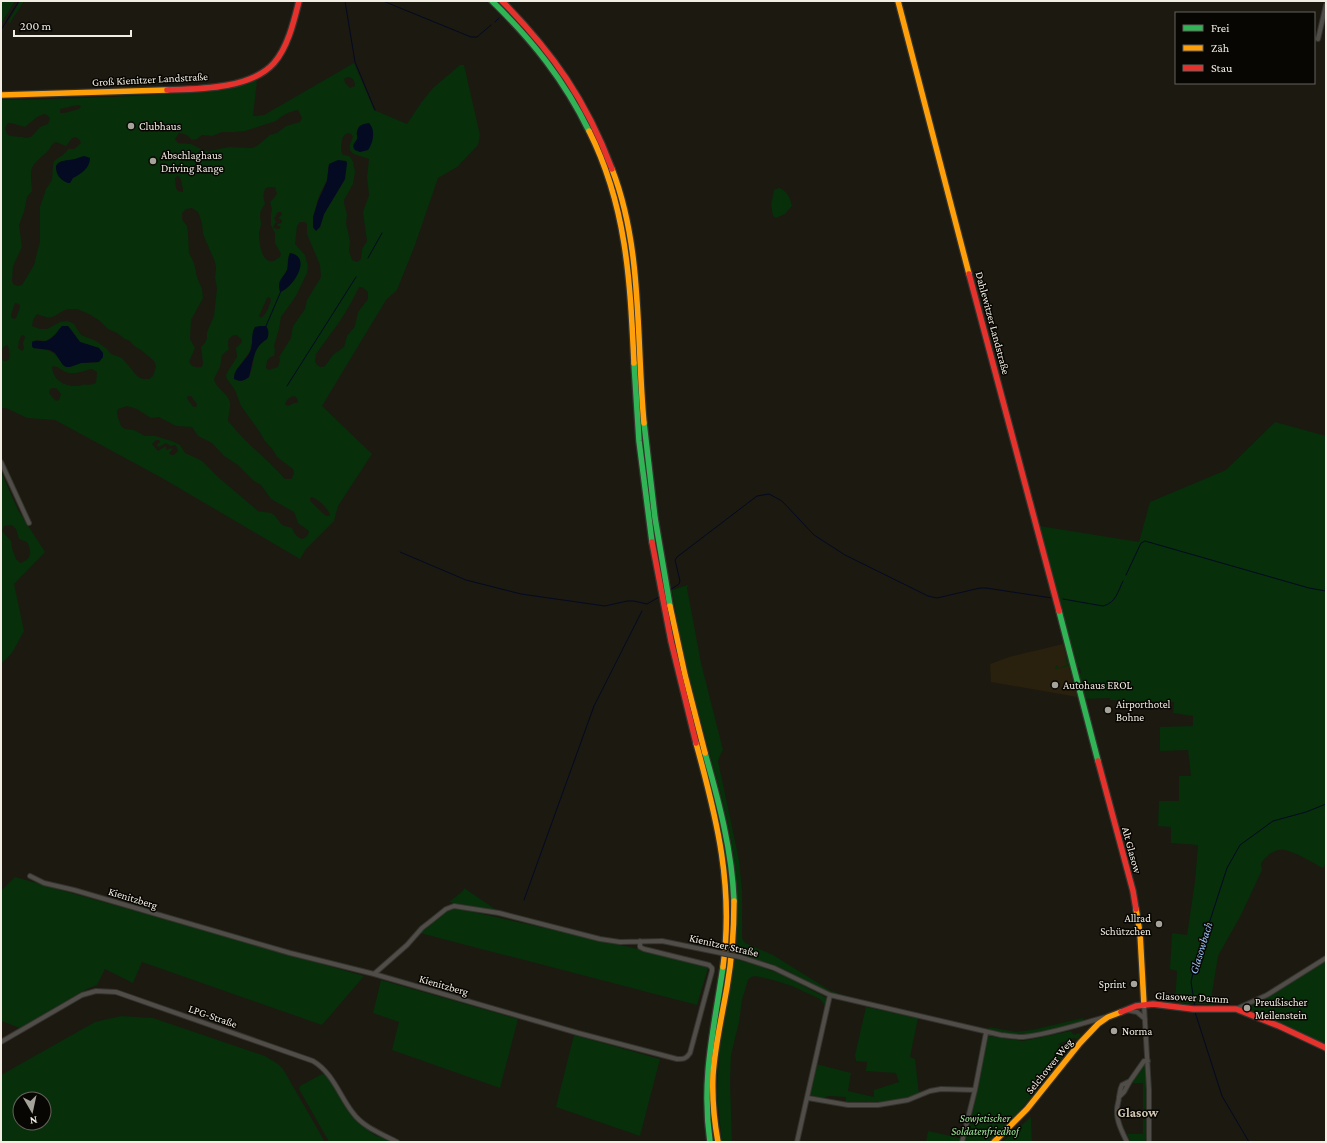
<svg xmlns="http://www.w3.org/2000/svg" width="1327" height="1143" font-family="'Crimson Pro',serif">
<rect width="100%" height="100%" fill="#1c1911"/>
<path fill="#29200d" d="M1063 644 1077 697 991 682 990 664 1009 657Z"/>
<path fill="#072f0a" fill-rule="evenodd" d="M1 1H15L1 24Z
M20 1H24L10 23 8 22Z
M354 63 374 110 407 124 421 103 433 88 460 65H464L480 135 478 145 457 167 438 178 415 245 397 290 386 300 322 406 372 454 338 506 334 521 306 549 300 559 162 478 55 420 27 418 6 408H1V100C51 99 101 98 151 95 188 92 222 90 257 80L253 116 264 115ZM347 77C352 77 355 80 355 86L350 88 345 83 344 79ZM78 105 81 106 79 109 64 113H60V109ZM298 110 302 118 300 122 286 126 277 133 270 135 257 146 252 148 229 147 209 151 203 150 191 144 178 143 175 139 179 133C185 134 188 135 192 140L197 139 202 135 212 136 222 132H235L245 131 276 121C281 116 290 111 298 110ZM44 114 47 115 50 118 48 124 40 127 31 137 25 138 22 137 10 136 7 134 5 128 8 123H11L25 127 37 117ZM348 133 351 134 353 137C343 156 358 154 369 159L367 177 369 195 363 212 367 241 362 249 361 259 357 262 352 260 349 251 350 241 346 223 347 215 344 203V200L353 184 355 172 353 162 351 158 349 156 343 155 341 151C342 144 340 136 348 133ZM75 137 79 139 81 143 74 149H68L64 154 54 161 53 165 52 180 46 189 40 207V242L38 249 34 265 22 285 18 286 14 285 12 281 13 266 22 247 19 225 24 212 27 197 32 191C32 186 31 181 31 175 30 164 41 158 47 152 51 148 51 144 56 142L66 146 72 138ZM328 166 345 179 324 214 320 227 315 230 313 227C314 218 315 208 318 199 323 184 329 183 328 166ZM177 176 180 177 183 189V192L178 191 176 188 175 178ZM268 187H275L277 194 270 202 272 209 271 214V225L275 233V243L281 254 280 257C263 271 259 246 259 233 259 230 261 227 261 224 261 221 260 218 260 215 260 210 264 207 265 203 263 198 263 194 265 189ZM192 208 198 212 202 223 203 234 215 262 216 268 215 278 217 288 214 316 207 332V338L205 343 201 347 203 363 202 367C196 368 192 367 189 362L195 348 190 339 191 320 203 298 202 289 197 277 194 263 189 253 188 233 187 226 182 219V213L186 209ZM279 212H281L282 215 278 218 282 220V222L281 223 278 224 277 225 281 227 279 229H276L273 227 276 222 274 218 276 216 277 213ZM300 222H305L307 224V234L320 265 321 277 307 300 305 309 293 326 291 338 279 357 280 360 278 367 269 370 266 368 267 361 270 357 274 356 275 349 274 346 279 329 281 317 296 296 307 273 308 266 305 255 295 244 297 226ZM288 259 293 281 280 291 279 283 287 270ZM359 287H362L368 292V299L358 312 355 326 347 336 344 347 333 355 325 366C320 369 316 365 315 361L316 354 340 321 351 303ZM269 297 271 299C270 305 266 315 261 318L259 316 267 298ZM15 303 19 304 20 307 16 318 14 319 11 317V315ZM68 309H77L89 314 100 321 108 329 117 333 125 339 130 341 134 346 141 350 153 360 155 363 156 367 153 376 149 379H143L138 377 122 358 111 354 107 349 96 341 81 335 74 324 68 321 60 322 47 329H40L32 326 33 320 37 314C55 322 53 314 68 309ZM70 328 80 342 99 348V362L81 363 70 366 63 365C54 350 50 350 33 348L36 340 47 341 53 336ZM23 335 25 337 23 343 24 349 22 351 18 348 19 341 21 336ZM235 335H237L242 340V342L236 348 237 357 228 371 226 375 227 379 235 390 241 406 259 431 265 441 273 450 277 457 293 469 294 474 291 479H285C274 467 262 456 249 444 242 437 235 429 228 421 228 415 231 408 230 402 227 392 216 389 214 379L220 367 222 355 229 349C227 342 228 337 235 335ZM267 339C264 341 261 342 259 345 250 355 257 377 241 381L234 374 250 351 251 345ZM7 345C10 348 10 356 9 360L4 361C0 359 2 352 3 347ZM54 366C59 367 61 370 66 372 74 376 84 370 92 369L97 372 96 383 89 385C82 384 84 385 77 386 65 387 53 380 52 367ZM53 388H56L61 394 59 400 56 401 52 397 49 393 50 389ZM188 396H191L197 404 196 407H193L187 398ZM295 396 298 400 297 403H294L288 406 285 404C287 399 289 397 295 396ZM127 406 137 409 151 418 159 417 176 426 192 427 198 436 212 443 224 456 238 465 254 481 261 485 271 499 294 512 295 514 298 523 309 531 308 535 303 539C297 538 294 533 292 528L282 525 275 516 271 513 258 511 218 477 202 461 194 457 185 453 180 445 172 441 155 436H145L134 430 125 429 121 426 118 418 117 412 118 409ZM156 440H159L160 442 157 444V446L159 447 166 443 171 446 175 445 177 447 178 451 174 455H171L169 453 172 450V448L166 450V446L158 451 152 444ZM312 497C319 500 328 508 330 515L328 516H326L310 501V498Z
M779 188C787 190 790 198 792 206L785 214 776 218 773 216 771 205 774 190Z
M1275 422 1326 436V863L1323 868C1311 862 1298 853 1285 850 1275 848 1265 856 1261 864L1262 870 1241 915 1218 956 1212 993 1213 1005 1175 1002 1177 971 1170 969 1172 933 1187 935 1195 881 1198 845 1171 843V827L1158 826 1159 801H1179V776H1191L1188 750 1160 751V727L1193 726V716L1173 713 1174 702 1110 700V698L1084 699 1078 674 1081 673 1080 668 1076 667 1039 526 1139 542 1150 502 1226 470Z
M1 472 18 510 45 552 14 584 24 631 12 653 1 664ZM12 525 16 529 19 539 27 542C32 552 32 559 20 563L16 559 12 548 11 541 2 531 4 526Z
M688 585 687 588 701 663 723 750 720 755 718 761 739 860 742 891V938L745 943 773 955 829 990 851 998C828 999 806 980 786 970 770 963 753 958 736 954 738 919 738 885 733 851 726 807 712 764 701 721 689 678 679 634 672 590Z
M1065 657H1069L1079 696 1078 697H1077L1069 666 1056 669 1055 668 1057 665 1058 668 1067 665Z
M15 877 364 976 322 1025 142 962 133 983 105 969 97 985 87 989 20 1028 1 1021V891Z
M464 888 498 911 449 902 463 891Z
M456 908 709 965 697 1005 420 933 445 910Z
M735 959 754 964 785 976 809 989 827 998 826 1007 820 999 792 986 773 980 755 976 751 977 748 980 742 1000 739 1022 731 1055 730 1082 732 1142H722L717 1095 719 1052Z
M1326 961V1047L1247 1011 1246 1010 1247 1006 1278 991Z
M381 980 518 1019 500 1088 392 1050 399 1022 373 1013Z
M866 1007 918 1018 910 1057 915 1059 919 1094C895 1101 871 1105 846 1104V1097L828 1096 825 1098 810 1096V1091L816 1064 851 1073 848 1091 874 1097V1090L899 1082 896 1073 866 1071 867 1062 856 1061 855 1055Z
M121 1016 153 1018 265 1056 278 1064 283 1069 325 1142H1V1075L95 1022ZM20 1099H44V1123H20Z
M1083 1018V1023L1032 1034 1017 1036 987 1032 989 1027 1016 1032 1032 1030Z
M1071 1031 1074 1035 1079 1033 1081 1035 1077 1039 1074 1038 1058 1044 1059 1045 1072 1041H1075C1048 1074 1022 1114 988 1142H926L928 1131 964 1139 986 1038 990 1036 1023 1041Z
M574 1035 660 1059 640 1136 556 1107Z
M1146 1064 1147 1105 1146 1142H1131L1127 1134H1143V1083H1132L1143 1065Z
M322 1074 327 1075 346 1106 370 1132 376 1136 388 1139 394 1142H329L299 1089 300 1086Z
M1031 1117 1032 1142H1002Z"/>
<path fill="#030a22" d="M369 123C376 130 373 143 368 150L360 152 355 150C351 145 355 143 357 139 358 135 356 135 357 132 358 125 363 124 369 123Z
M84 156 90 158C90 168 81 174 73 178L70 183H68C63 181 59 178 57 173 52 159 67 161 75 159 78 158 81 157 84 156Z
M338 160 346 161 347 163 345 179 324 214 320 227 316 231 313 227V217L318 201 327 181 329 164Z
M290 253C314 257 291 290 280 292 277 279 283 279 287 270 289 264 287 258 290 253Z
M62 326H68L80 342 99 348 103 353V357L99 362 81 363 70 367H66L63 365 55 353 50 350 33 348 32 346V342C37 339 43 343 48 340 54 338 58 330 62 326Z
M260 326H266C269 330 269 335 267 339 253 347 253 362 249 377 244 381 240 382 234 379 233 369 246 361 250 352 254 344 250 335 255 327Z"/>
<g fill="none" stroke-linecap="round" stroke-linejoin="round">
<path stroke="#030a22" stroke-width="1" d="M345 1 355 62 375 110
M383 1 471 37H477L491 25
M515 1H516
M495 22 499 18
M1 30 19 1
M368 258 382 233
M266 326 281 291
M287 386 356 277
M400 552 466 580 521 594 605 606 627 601H634L647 604 659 597
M1126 575 1141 543 1145 541 1309 588 1326 591
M670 590 679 584 680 581 675 560 677 557 757 496 769 494 782 501 814 535 845 555 928 596 937 598 980 588H986L1052 598
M1063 599 1103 606C1116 603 1118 591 1123 581
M524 900 594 706 642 611
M1195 1007 1191 982 1193 973 1227 868 1240 845 1273 821 1306 812 1326 804
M1195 1012 1222 1096 1249 1142"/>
<defs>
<path id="street" d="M1318 39 1326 5
M1 462 29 523
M30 876 44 883 74 890 290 953 374 974 578 1033 677 1059C684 1059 686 1059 690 1053L712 971V968L709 965 644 949 640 947V941
M740 957 774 968 830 995 1001 1035C1009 1036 1016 1037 1023 1037 1051 1034 1079 1024 1106 1017
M374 974 407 945 422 928 431 921 446 909 454 906 499 913 600 939 620 942 662 941 716 952
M1144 1005 1149 1090V1142
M1236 1009 1267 995 1326 958
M1126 1010 1137 1012 1145 1019
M1 1042 82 995 96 991 116 992 313 1061C333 1073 339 1095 353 1113 363 1127 382 1134 397 1142
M1119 1097 1124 1092 1130 1081 1144 1061H1148
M808 1098 848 1105H878L908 1100 930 1091 941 1089 975 1090
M797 1142 830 995
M962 1142 975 1090 986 1033
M1127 1142C1122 1132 1116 1120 1117 1109 1117 1105 1119 1101 1119 1097 1120 1092 1120 1089 1122 1085L1130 1081"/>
<path id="fast" d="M492 1C533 41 564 80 589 131
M634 363 639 441 652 542
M644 423 655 518 670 606
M1059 611 1098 761
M705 753C719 802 732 851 734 901
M710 1142C701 1079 714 1029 723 967"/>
<path id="slow" d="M898 1 969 274
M1 95 167 90
M589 131C627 207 630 281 634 363
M612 169C643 249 636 338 644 423
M670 606 685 675 705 753
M696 743C717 819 734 887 723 967
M1136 909 1140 933 1144 1005
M718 1142C714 1120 712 1097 713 1075 715 1045 722 1016 727 987 732 958 734 930 734 901
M994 1142 1027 1109 1080 1043 1098 1024 1108 1017 1121 1012"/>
<path id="jam" d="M502 1C553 53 586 100 612 169
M167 90C199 89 251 89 274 63 288 47 294 21 299 1
M969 274 1059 611
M652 542 671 641 696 743
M1098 761 1133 891 1136 909
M1121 1012 1136 1006 1153 1004 1193 1009H1236L1279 1026 1326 1048"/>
</defs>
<use href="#street" stroke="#34332d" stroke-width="6"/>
<use href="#fast" stroke="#34332d" stroke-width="8"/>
<use href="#slow" stroke="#34332d" stroke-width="8"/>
<use href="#jam" stroke="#34332d" stroke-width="8"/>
<use href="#street" stroke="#504d48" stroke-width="4"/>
<use href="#fast" stroke="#30b455" stroke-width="5.5"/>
<use href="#slow" stroke="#ff9f0a" stroke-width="5.5"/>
<use href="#jam" stroke="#e5322d" stroke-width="5.5"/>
<defs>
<path id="street-bridge" d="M716 952 740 957"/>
</defs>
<use href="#street-bridge" stroke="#34332d" stroke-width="6" stroke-linecap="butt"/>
<use href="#street-bridge" stroke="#504d48" stroke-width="4"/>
</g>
<g fill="#a6a39a" stroke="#080602" stroke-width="1.5">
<circle cx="131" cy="126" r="4"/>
<circle cx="153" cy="161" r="4"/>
<circle cx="1055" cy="685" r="4"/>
<circle cx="1108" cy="710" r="4"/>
<circle cx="1159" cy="924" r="4"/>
<circle cx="1134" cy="984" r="4"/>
<circle cx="1247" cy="1008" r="4"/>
<circle cx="1114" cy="1031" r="4"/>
</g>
<g text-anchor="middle" stroke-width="3" stroke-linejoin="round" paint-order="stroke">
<g font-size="11" fill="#f1ede3" stroke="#080602">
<text transform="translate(150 79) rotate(-3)" y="4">Groß Kienitzer Landstraße</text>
<text transform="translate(993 323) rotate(75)" y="4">Dahlewitzer Landstraße</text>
<text transform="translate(1132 850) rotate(75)" y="4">Alt Glasow</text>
<text transform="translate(133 898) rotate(17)" y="4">Kienitzberg</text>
<text transform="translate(724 945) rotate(13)" y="4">Kienitzer Straße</text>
<text transform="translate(444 985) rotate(16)" y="4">Kienitzberg</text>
<text transform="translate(1192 997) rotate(3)" y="4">Glasower Damm</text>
<text transform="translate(213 1016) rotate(19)" y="4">LPG-Straße</text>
<text transform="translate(1049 1066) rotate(-51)" y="4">Selchower Weg</text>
</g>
<g font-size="11" fill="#f1ede3" stroke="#080602" text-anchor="start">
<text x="139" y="130">Clubhaus</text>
<text x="161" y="159">Abschlaghaus<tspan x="161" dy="13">Driving Range</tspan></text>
<text x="1063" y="689">Autohaus EROL</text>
<text x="1116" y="708">Airporthotel<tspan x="1116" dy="13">Bohne</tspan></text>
<text x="1151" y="922" text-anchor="end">Allrad<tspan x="1151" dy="13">Schützchen</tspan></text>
<text x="1126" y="988" text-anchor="end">Sprint</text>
<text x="1255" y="1006">Preußischer<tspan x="1255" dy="13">Meilenstein</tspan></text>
<text x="1122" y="1035">Norma</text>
</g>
<g font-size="11" font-style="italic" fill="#9fef9f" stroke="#080602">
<text x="985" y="1122">Sowjetischer<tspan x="985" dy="13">Soldatenfriedhof</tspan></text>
</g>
<g font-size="12" font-style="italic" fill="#9ac1f2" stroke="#080602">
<text transform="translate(1201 948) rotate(-73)" y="4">Glasowbach</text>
</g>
<g font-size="13" font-weight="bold" fill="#cec5b2" stroke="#080602">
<text x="1138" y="1117">Glasow</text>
</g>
</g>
<rect width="1327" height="1143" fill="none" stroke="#f1ede3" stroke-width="4"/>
<rect x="1175" y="12" width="140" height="72" fill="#080602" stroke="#65625c"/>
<rect x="1183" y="25" width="20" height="6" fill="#30b455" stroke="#65625c"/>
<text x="1211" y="32" font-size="12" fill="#f1ede3">Frei</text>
<rect x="1183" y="45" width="20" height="6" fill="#ff9f0a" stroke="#65625c"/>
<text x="1211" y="52" font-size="12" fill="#f1ede3">Zäh</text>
<rect x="1183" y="65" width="20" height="6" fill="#e5322d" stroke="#65625c"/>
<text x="1211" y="72" font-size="12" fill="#f1ede3">Stau</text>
<g transform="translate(32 1111) rotate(171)"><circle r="19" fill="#080602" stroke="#65625c"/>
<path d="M0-3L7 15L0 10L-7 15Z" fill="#a6a39a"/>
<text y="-6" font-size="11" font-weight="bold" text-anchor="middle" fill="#f1ede3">N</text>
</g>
<path d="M14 30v6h117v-6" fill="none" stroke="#f1ede3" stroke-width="2"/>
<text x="20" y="30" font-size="12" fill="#f1ede3" stroke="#080602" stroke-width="3" paint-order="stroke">200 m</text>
</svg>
